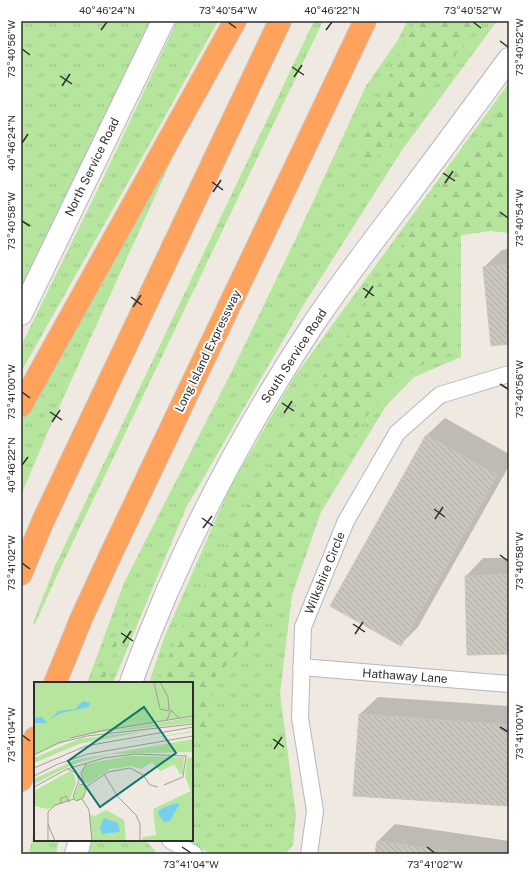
<svg xmlns="http://www.w3.org/2000/svg" width="530" height="875" font-family="'Public Sans',sans-serif">
<defs>
<pattern id="grass-tufts" width="24" height="20" patternUnits="userSpaceOnUse"><rect width="24" height="20" fill="#b6e59e"/><path d="M3 7l-1-3M5 7V3M7 7l1-3M15 17l-1-3M17 17v-4M19 17l1-3" fill="none" stroke="#9dc588"/></pattern>
<pattern id="forest-firs" width="22" height="20" patternUnits="userSpaceOnUse"><rect width="22" height="20" fill="#b6e59e"/><path d="M5 1l3.5 6h-7zM16 11l3.5 6h-7z" fill="#9dc588"/></pattern>
<pattern id="building-back-hatch" width="6" height="6" patternUnits="userSpaceOnUse"><rect width="6" height="6" fill="#cbc7bf"/><path d="M-1 5l2 2M0 0l6 6M5-1l2 2" fill="none" stroke="#afaba4"/></pattern>
</defs>
<rect width="100%" height="100%" fill="#efe9e1"/>
<path fill="url(#grass-tufts)" d="M21 21H163L21 314Z
M177 21H218L152 140 21 372V346L99 187Z
M314 21H323L60 569 35 624 33 623 55 566Z
M407 21H497L402 150 303 306 186 508 113 683H87L124 583 236 363 306 217 366 86 398 40Z
M509 83V226L461 232V357L414 377 386 406 321 512 292 595 280 693 296 815 293 845 285 854H210L188 840H192V683H149L164 638 230 487 295 376Z
M188 124 50 427 21 495V422Z
M35 828V840H59L56 854H29Z
M86 840H145L158 854H81Z"/>
<path fill="url(#forest-firs)" d="M415 21H482L454 57 396 141 367 164 361 152 368 123Z
M509 99V233L491 231 457 236 453 253 452 337 442 354 422 365 394 386 361 422 304 526 273 605 260 633 236 655 212 680 206 732 192 739V683H159L161 674 183 626 252 498 344 341 426 206Z
M136 591 103 683H96Z"/>
<path fill="#0003" d="M509 249V343L484 267 502 250Z
M445 418 509 454V466L418 627 400 645 331 606 427 435Z
M483 558H509V653L466 576Z
M378 697 509 706V805L360 714Z
M395 824 509 841V854H376L378 841Z"/>
<path fill="url(#building-back-hatch)" stroke="#cbc5ba" d="M509 264V344L491 346 483 267Z
M426 435 497 475 401 646 330 606Z
M509 574V654L467 655 465 576Z
M359 714 509 725V806L353 796Z
M377 841 465 854H375Z"/>
<g fill="none" stroke-linecap="round" stroke-linejoin="round">
<defs>
<path id="minor" d="M301 667 509 684
M170 840 194 854
M309 854 315 811 300 718 303 627 346 521 397 433 440 395 509 374"/>
<path id="secondary" d="M21 314 163 21
M131 683C141 653 154 624 166 594 207 500 257 409 314 323 341 283 370 245 399 207 436 158 472 109 509 59
M76 854 80 840"/>
<path id="motorway" d="M21 406 235 21
M21 574 43 521 280 21
M55 683 82 617 112 552 365 21
M21 780 35 738"/>
</defs>
<use href="#minor" stroke="#b4b7c1" stroke-width="18"/>
<use href="#secondary" stroke="#b4b7c1" stroke-width="24"/>
<use href="#motorway" stroke="#c9c9c9" stroke-width="24"/>
<use href="#minor" stroke="#fff" stroke-width="16"/>
<use href="#secondary" stroke="#fff" stroke-width="22"/>
<use href="#motorway" stroke="#ffa35c" stroke-width="22"/>
</g>
<path fill="none" stroke="#2e2e2e" stroke-width="1.5" d="M228 22 236 28M473 22 481 28M101 30 107 22M326 30 332 22M500 41 508 47M22 49 30 55M292 67 304 75M60 76 72 84M294 77 302 65M62 86 70 74M22 143 28 134M443 173 455 181M212 182 223 190M445 183 453 171M213 192 221 180M500 212 508 218M22 221 30 226M363 288 374 296M131 297 142 305M365 298 373 286M133 307 141 295M500 384 508 389M22 392 30 398M282 403 294 411M50 412 62 420M284 413 292 401M52 422 60 410M22 465 28 457M434 509 445 517M202 518 213 526M435 519 443 507M203 528 212 516M500 555 508 561M22 563 30 569M353 624 365 632M121 633 133 641M355 634 363 622M123 643 131 631M500 727 508 732M22 735 30 741M273 739 284 747M274 749 282 737M182 847 191 853M427 847 435 853"/>
<g text-anchor="middle" stroke-width="4" stroke-linejoin="round" paint-order="stroke">
<g font-size="12" fill="#2e2e2e" stroke="#fff">
<text transform="translate(92 167) rotate(-64)" y="4">North Service Road</text>
<text transform="translate(208 351) rotate(-64)" y="4">Long Island Expressway</text>
<text transform="translate(294 356) rotate(-57)" y="4">South Service Road</text>
<text transform="translate(325 573) rotate(-68)" y="4">Wilkshire Circle</text>
<text transform="translate(405 676) rotate(4)" y="4">Hathaway Lane</text>
</g>
</g>
<g transform="translate(34 682)">
<rect width="159" height="159" fill="#efe9e1"/>
<path d="M0 0H159V34L41 55 0 73ZM159 35V41L71 50H72ZM111 49 45 62 0 81V76L45 57ZM159 49V50L58 66 64 65ZM159 57V70L77 72 42 81 0 102V97L41 78ZM95 74 150 75 149 92H146L139 80 126 89 118 80 107 87 98 84 76 87 54 102 50 100 48 90 53 82ZM159 75V158L108 159 109 155 122 153 119 127 157 109 151 95 153 76ZM36 89 40 92 42 100 36 118 14 127 0 124V109ZM45 102 52 105 49 116 44 119 40 117V113ZM72 128 90 138 92 159H58L55 132 61 134Z" fill="#b6e59e"/>
<path d="M8 0 21 2 44 0 12 23 0 27V4L9 5ZM159 36V39L146 42H127ZM159 59V69L118 67 134 63 148 62ZM67 73 28 86 0 101 25 86ZM118 75 148 76V88L141 82 127 89 117 79 108 85 95 82 59 88 55 86V83L67 79ZM156 77 159 78V155L156 159H110L123 153 124 136 131 142 136 141 146 127 148 118 159 110 153 85Z" fill="#b6e59e"/>
<path d="M49 19 56 21 55 25 27 31 15 38 25 29 41 27ZM8 35 13 41H0L1 36ZM146 121 136 139 130 140 124 132 125 128 136 123ZM70 136 84 141 86 150 68 152 66 145Z" fill="#75cff0"/>
<path fill="none" stroke="#a29e99" stroke-width="1" d="M120 0 126 27 135 29 134 15 126 0M133 38 137 28 145 36M37 56 66 49 159 34M24 61 53 54 159 42M0 73 26 60M0 86 52 64 159 45M34 87 42 91 45 98 39 115 42 119 49 116 52 108 50 103 45 102M70 92 84 115 102 133 106 142V159M0 94 24 82 54 72 159 54M50 102 47 91 52 82M130 103 149 95 152 74M0 105 33 87 70 76 101 72 153 74M52 105 74 90 96 86 109 93 116 103 124 105M48 117 55 128 58 159M28 122 26 117 32 114 35 120M14 142 21 159M14 159V130L21 123 40 117"/>
<path fill="#0f766e" fill-opacity="0.15" stroke="#0f766e" stroke-width="2" d="M110 25 142 71 66 125 34 79Z"/>
<rect width="159" height="159" fill="none" stroke="#2e2e2e" stroke-width="2"/>
</g>
<rect width="530" height="875" fill="none" stroke="#ffffff" stroke-width="44"/>
<rect x="22" y="22" width="486" height="831" fill="none" stroke="#2e2e2e" stroke-width="1.5"/>
<g font-size="10" text-anchor="middle" fill="#2e2e2e">
<text x="107" y="14">40°46'24"N</text>
<text x="228" y="14">73°40'54"W</text>
<text x="332" y="14">40°46'22"N</text>
<text x="473" y="14">73°40'52"W</text>
<text transform="translate(519 47) rotate(-90)" y="4">73°40'52"W</text>
<text transform="translate(11 49) rotate(-90)" y="4">73°40'56"W</text>
<text transform="translate(11 143) rotate(-90)" y="4">40°46'24"N</text>
<text transform="translate(519 218) rotate(-90)" y="4">73°40'54"W</text>
<text transform="translate(11 221) rotate(-90)" y="4">73°40'58"W</text>
<text transform="translate(519 389) rotate(-90)" y="4">73°40'56"W</text>
<text transform="translate(11 392) rotate(-90)" y="4">73°41'00"W</text>
<text transform="translate(11 465) rotate(-90)" y="4">40°46'22"N</text>
<text transform="translate(519 561) rotate(-90)" y="4">73°40'58"W</text>
<text transform="translate(11 563) rotate(-90)" y="4">73°41'02"W</text>
<text transform="translate(519 732) rotate(-90)" y="4">73°41'00"W</text>
<text transform="translate(11 735) rotate(-90)" y="4">73°41'04"W</text>
<text x="191" y="868">73°41'04"W</text>
<text x="435" y="868">73°41'02"W</text>
</g>
</svg>
